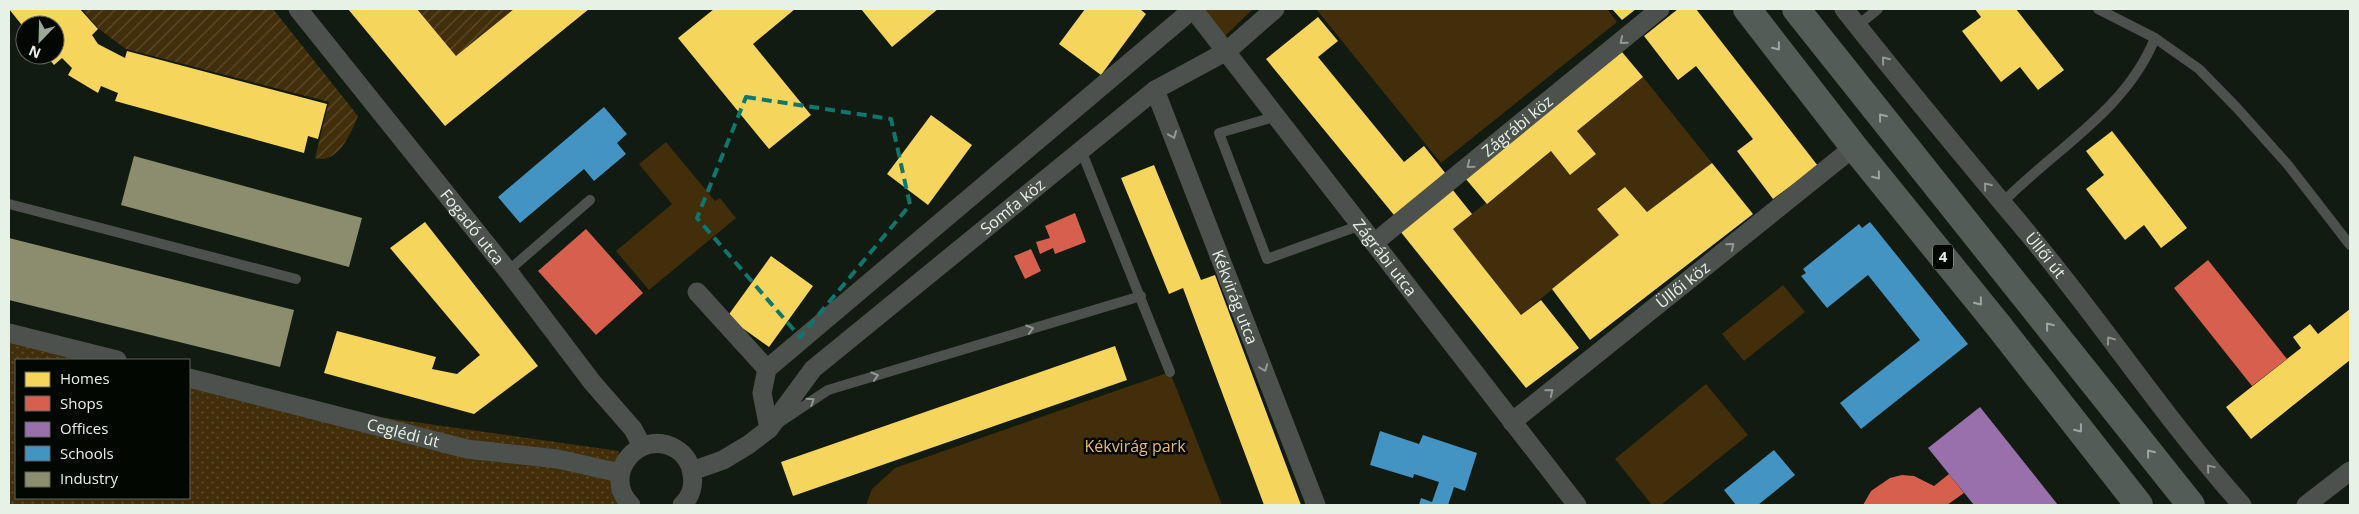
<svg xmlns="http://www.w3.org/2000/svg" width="2359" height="514" font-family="'Open Sans',sans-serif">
<defs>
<pattern id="grass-dots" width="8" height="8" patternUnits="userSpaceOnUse" patternTransform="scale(1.25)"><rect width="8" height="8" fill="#422e0a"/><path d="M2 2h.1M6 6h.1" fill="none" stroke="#5d4d2e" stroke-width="1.8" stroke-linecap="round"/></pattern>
<pattern id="garden-furrows" width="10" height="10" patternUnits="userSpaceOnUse" patternTransform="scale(1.25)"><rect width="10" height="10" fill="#422e0a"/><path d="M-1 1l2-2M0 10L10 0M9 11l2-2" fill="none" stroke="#5d4d2e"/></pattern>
</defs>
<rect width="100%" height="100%" fill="#121b11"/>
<path fill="url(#grass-dots)" d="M9 333 117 360H16V498H189V378L293 405 619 451 618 505H9Z"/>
<path fill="#422e0a" d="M1202 9H1253L1224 37Z
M1316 9H1607L1617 22 1441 163Z
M1643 77 1712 163 1647 212 1625 187 1597 208 1619 235 1521 315 1453 229 1551 151 1570 175 1596 154 1577 131Z
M666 142 715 201 720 198 736 218 649 290 616 251 672 204 639 164Z
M1783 285 1805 312 1744 361 1722 334Z
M1170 372 1222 505H866L872 489 895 468Z
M1706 384 1748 435 1661 505H1652L1615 459Z"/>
<path fill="url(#garden-furrows)" d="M82 9H273L358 116C351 133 338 165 315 158L329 102 126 49 99 29Z
M417 9H514L456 56Z"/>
<path fill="#f6d55c" d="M9 9H80L98 29 92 35 98 44 125 58 127 51 327 104 318 139 308 136 304 153 115 101 118 93 101 86 98 93 68 75 72 68 62 58 54 65 46 55H55V25H25V29Z
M348 9H417L456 56 514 9H589L445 126Z
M714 9H795L753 44 811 115 769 149 678 38Z
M861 9H938L892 47Z
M1085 9H1140L1146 14 1101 75 1059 44Z
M1612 9H1636L1622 20Z
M1678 9H1696L1818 166 1773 199 1737 151 1753 139 1696 66 1678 80 1644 36Z
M1975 9H2016L2064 70 2038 90 2020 67 2001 82 1962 31 1981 17Z
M1318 17 1338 41 1318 57 1404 162 1424 146 1446 174 1394 215 1266 59Z
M1622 52 1643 77 1577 131 1596 154 1570 175 1551 151 1487 204 1465 178Z
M931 115 972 145 928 205 887 174Z
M2112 131 2187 228 2161 248 2144 225 2125 240 2086 189 2104 175 2086 151Z
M1712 163 1753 214 1590 340 1552 289 1619 235 1597 209 1625 187 1647 212Z
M1154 165 1201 280 1215 275 1301 505H1264L1183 288 1169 294 1121 178Z
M1452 189 1472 214 1453 229 1521 315 1541 300 1579 348 1526 388 1400 231Z
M425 222 538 366 474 414 324 373 337 331 436 357 432 369 457 374 480 355 390 248Z
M771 256 813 286 769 347 727 317Z
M2350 309V360L2251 439 2226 407 2301 348 2293 337 2310 324 2318 334Z
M1115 346 1127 380 793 496 781 462Z"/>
<path fill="#d6604d" d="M1075 213 1086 242 1055 254 1053 248 1040 254 1036 242 1050 238 1045 226Z
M586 229 643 293 596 335 538 271Z
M1031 249 1041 271 1025 279 1014 256Z
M2208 260 2287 359 2252 386 2174 288Z
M1949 474 1964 493 1947 505H1863L1871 491 1890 478 1902 475 1914 476 1934 486Z"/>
<path fill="#9970ab" d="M1980 407 2058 505H1974L1928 448Z"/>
<path fill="#4393c3" d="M604 107 627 134 617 143 626 154 594 181 584 169 520 223 498 197Z
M1870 222 1968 344 1861 429 1840 403 1920 340 1868 275 1827 308 1801 276 1806 273 1803 269 1859 224 1862 228Z
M1380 431 1419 444 1423 435 1477 453 1465 491 1454 487 1448 505H1419L1421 498 1432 502 1439 482 1414 474 1413 478 1370 465Z
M1774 450 1795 475 1758 505H1736L1724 490Z"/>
<path fill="#8c8c6e" d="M134 156 362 218 349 267 121 205Z
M9 238 294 310 280 367 9 300Z"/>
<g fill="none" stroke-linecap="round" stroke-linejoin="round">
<path stroke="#4c514e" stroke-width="10" d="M2098 9 2155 38 2199 69 2237 108 2288 165 2350 245
M1857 26 1878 9
M1277 116 1219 133 1267 259 1361 225
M1081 150 1170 372
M9 204 296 279
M2001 204C2053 150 2126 111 2155 38
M508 271 590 200
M780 422 828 390 1141 296"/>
<g stroke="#4c514e" stroke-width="19">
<path id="s1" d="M298 9 508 271 592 382 633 429 642 446"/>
<path id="s2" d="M1193 9 1577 505"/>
<path id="s3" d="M1844 9C1905 86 1968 162 2031 237 2104 325 2166 420 2242 505"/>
<path id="s4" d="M1155 90 1316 505"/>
<path id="s5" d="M1374 243 1660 9"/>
<path d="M697 292 767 369"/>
<path d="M9 333 117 360"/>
<path id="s6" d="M189 378 467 449 558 459 620 473"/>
<path id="s7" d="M1512 422 1854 147"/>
<path d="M769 429 762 393 767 369 1193 9"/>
<path id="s8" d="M692 471 723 460 748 445 769 429 813 369 1155 90 1227 51 1275 9"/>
<path d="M631 505C600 475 640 427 676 449 685 454 691 464 692 474 694 485 691 497 682 505"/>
<path d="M2306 505 2350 471"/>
</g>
<path stroke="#545c58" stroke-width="28" d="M1747 9 1854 147 1998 325 2139 505
M1796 9 2191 505"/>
</g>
<defs><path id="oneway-chevron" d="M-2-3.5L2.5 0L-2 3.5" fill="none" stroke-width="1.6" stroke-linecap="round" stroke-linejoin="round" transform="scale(1.25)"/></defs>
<g stroke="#929992">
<use href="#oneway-chevron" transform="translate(1623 41) rotate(141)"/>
<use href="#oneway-chevron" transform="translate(1885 60) rotate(-129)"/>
<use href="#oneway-chevron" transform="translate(1173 135) rotate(68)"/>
<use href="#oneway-chevron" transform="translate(1470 165) rotate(141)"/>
<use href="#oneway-chevron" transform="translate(1987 186) rotate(-129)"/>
<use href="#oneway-chevron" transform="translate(1731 246) rotate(-39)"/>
<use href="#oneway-chevron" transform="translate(1030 329) rotate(-17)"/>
<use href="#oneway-chevron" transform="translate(2110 340) rotate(-127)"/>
<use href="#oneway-chevron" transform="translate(1264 368) rotate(69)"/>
<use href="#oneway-chevron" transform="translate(875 376) rotate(-17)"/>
<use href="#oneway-chevron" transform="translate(1550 392) rotate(-39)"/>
<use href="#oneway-chevron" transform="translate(811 401) rotate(-33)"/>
<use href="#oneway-chevron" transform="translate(2210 468) rotate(-130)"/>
</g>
<g stroke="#9ea79f">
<use href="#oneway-chevron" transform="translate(1777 47) rotate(52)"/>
<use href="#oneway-chevron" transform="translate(1882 117) rotate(-129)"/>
<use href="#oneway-chevron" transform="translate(1877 176) rotate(51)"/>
<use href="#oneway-chevron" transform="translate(1979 302) rotate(51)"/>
<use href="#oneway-chevron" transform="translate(2049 326) rotate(-129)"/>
<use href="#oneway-chevron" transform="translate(2079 429) rotate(52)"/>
<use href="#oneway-chevron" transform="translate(2150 453) rotate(-129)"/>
</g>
<path fill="none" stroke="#0f766e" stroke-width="4" stroke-dasharray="10 6" stroke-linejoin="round" d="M746 97 891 119 910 205 800 337 697 218Z"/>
<g text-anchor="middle" stroke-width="5" stroke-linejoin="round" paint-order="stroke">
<rect fill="#030702" stroke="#a3aca2" stroke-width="1" x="1933" y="244.5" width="20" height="25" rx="4"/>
<g font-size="15" font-weight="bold" fill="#e7f2e6">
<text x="1943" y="262">4</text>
</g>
<g font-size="16" fill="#e7f2e6" stroke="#030702">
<text dy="6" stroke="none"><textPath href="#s5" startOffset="185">Zágrábi köz</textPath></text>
<text dy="6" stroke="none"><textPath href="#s8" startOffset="420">Somfa köz</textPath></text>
<text dy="6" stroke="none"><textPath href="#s1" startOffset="279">Fogadó utca</textPath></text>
<text dy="6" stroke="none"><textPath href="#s3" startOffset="318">Üllői út</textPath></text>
<text dy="6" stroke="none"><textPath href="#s2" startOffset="314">Zágrábi utca</textPath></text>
<text dy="6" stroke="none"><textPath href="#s7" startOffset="219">Üllői köz</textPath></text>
<text dy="6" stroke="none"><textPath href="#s4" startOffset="222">Kékvirág utca</textPath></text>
<text dy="6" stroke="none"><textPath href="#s6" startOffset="221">Ceglédi út</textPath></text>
</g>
<g font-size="16" fill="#eab972" stroke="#030702">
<text x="1135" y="452">Kékvirág park</text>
</g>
</g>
<rect width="2359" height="514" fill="none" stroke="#e7f2e6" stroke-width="20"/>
<rect x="15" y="359" width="175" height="140" fill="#030702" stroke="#5e655d"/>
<rect x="25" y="372" width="25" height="15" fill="#f6d55c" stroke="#5e655d"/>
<text x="60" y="384" font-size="15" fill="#e7f2e6">Homes</text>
<rect x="25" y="396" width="25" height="15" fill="#d6604d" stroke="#5e655d"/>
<text x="60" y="409" font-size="15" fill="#e7f2e6">Shops</text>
<rect x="25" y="422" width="25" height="15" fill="#9970ab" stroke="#5e655d"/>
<text x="60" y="434" font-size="15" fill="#e7f2e6">Offices</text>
<rect x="25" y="446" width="25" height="15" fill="#4393c3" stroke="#5e655d"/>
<text x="60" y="459" font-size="15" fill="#e7f2e6">Schools</text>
<rect x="25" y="472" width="25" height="15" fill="#8c8c6e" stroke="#5e655d"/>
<text x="60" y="484" font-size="15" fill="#e7f2e6">Industry</text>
<g transform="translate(40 40) rotate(203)"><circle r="24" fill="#030702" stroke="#5e655d"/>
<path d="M0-4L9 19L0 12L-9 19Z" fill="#9ca79b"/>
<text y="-8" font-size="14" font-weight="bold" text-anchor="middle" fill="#e7f2e6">N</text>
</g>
</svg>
